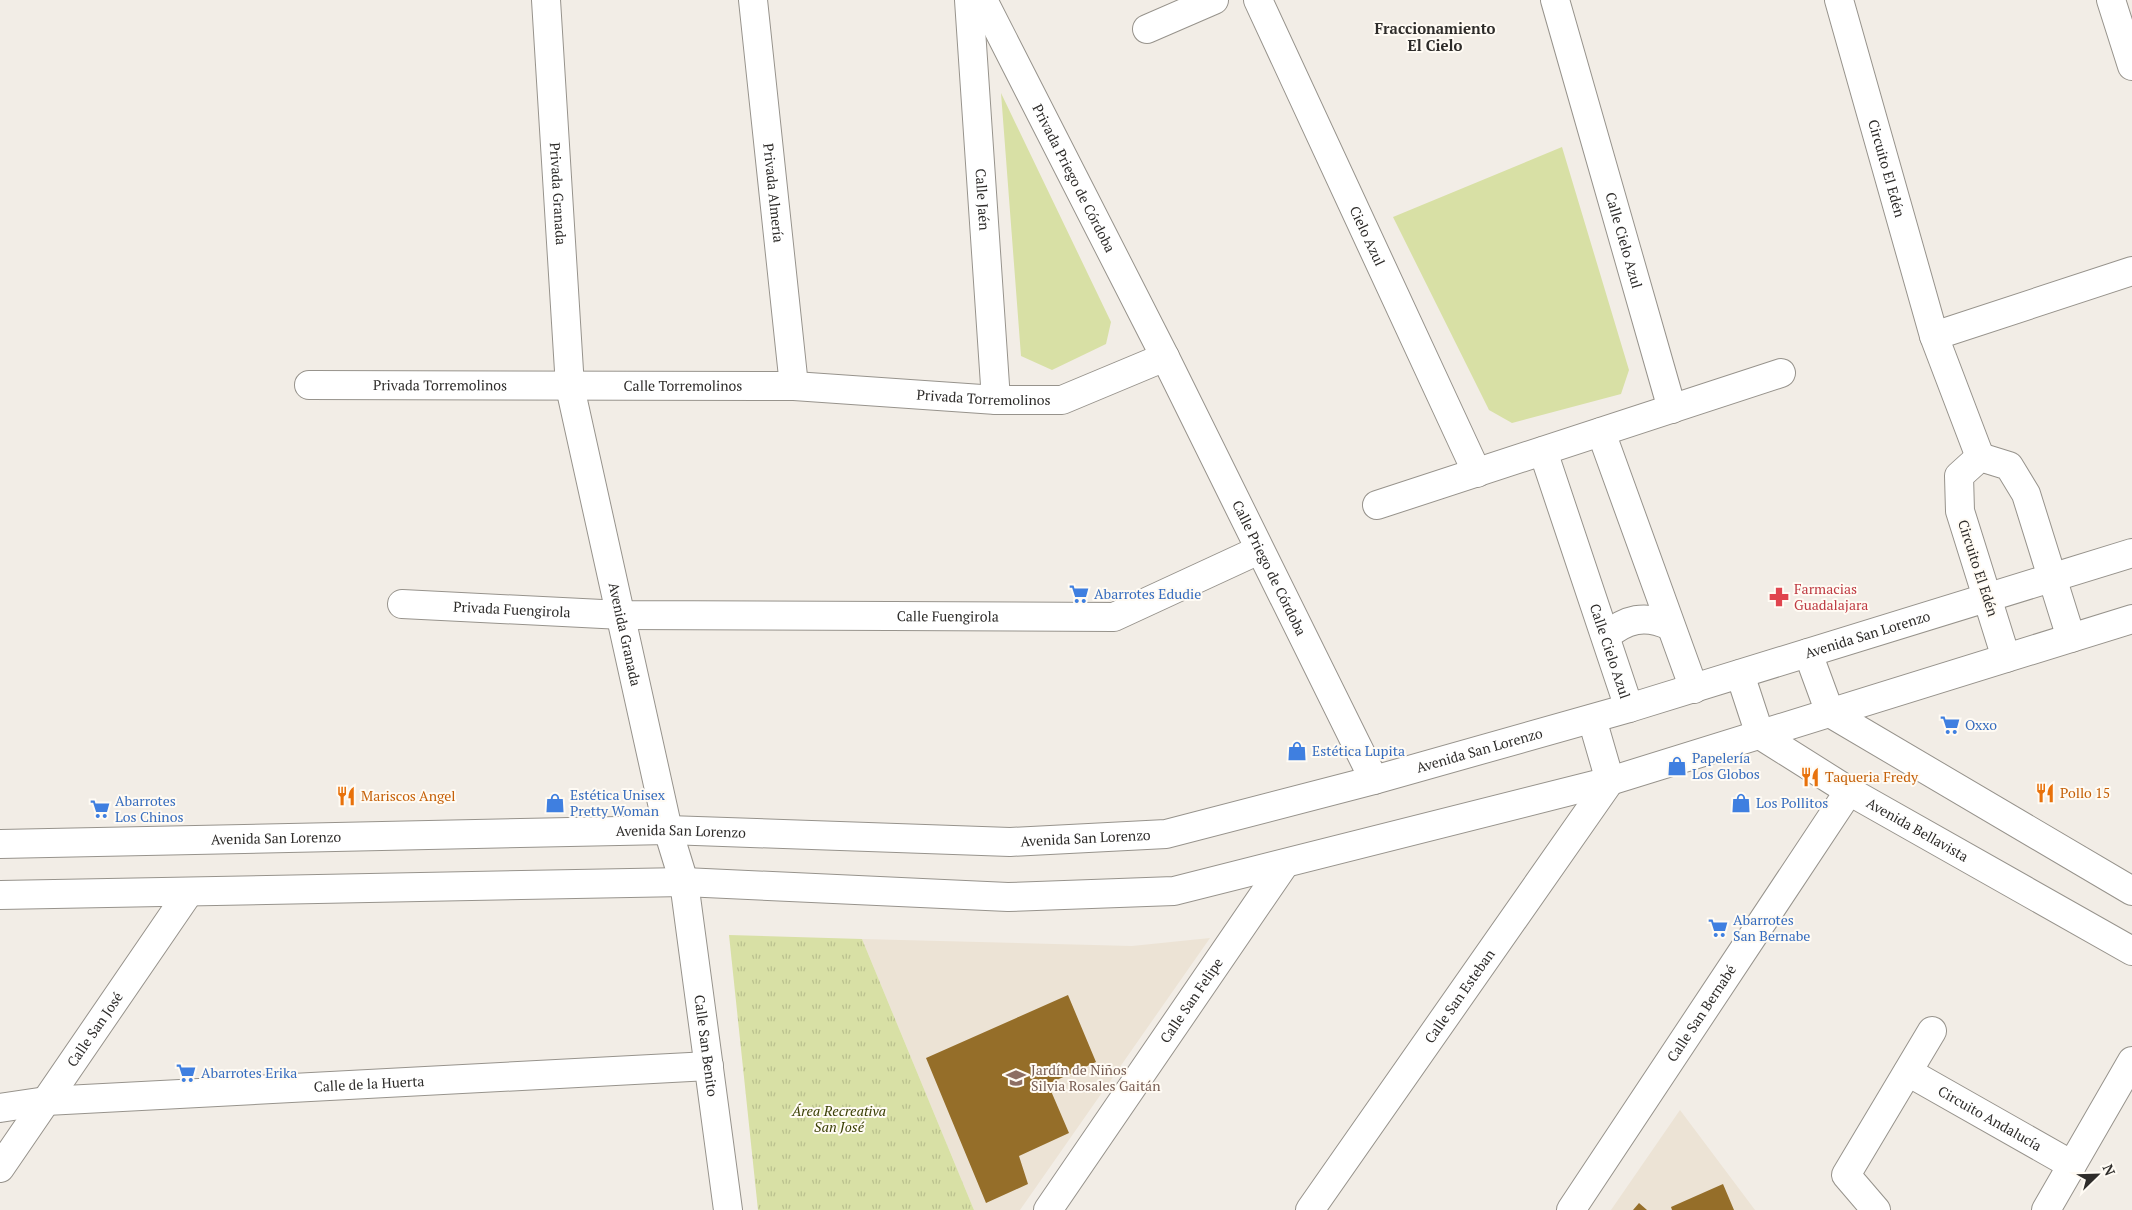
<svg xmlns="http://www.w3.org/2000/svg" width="2132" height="1210" font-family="'PT Serif',serif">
<defs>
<pattern id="park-tufts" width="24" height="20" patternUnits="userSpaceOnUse" patternTransform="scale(1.25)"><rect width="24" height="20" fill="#d8e0a5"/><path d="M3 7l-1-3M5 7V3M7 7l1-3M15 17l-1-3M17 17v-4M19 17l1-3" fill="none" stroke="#bac08e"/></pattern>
</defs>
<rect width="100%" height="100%" fill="#f2ede6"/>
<path fill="#ece3d5" d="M1210 938 1020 1210H974L862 939 1132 946Z
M1680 1110 1755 1210H1611Z"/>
<path fill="url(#park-tufts)" d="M729 935 862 939 974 1210H758Z"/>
<path fill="#d8e0a5" d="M1001 93 1111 322 1106 344 1052 370 1021 356Z
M1562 147 1629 370 1621 394 1512 423 1489 410 1393 217Z"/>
<path fill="#956e29" d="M1068 995 1096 1062 1048 1084 1069 1133 1019 1156 1028 1184 986 1203 926 1058Z
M1723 1184 1734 1210H1672L1671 1207Z
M1639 1203 1647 1210H1633Z"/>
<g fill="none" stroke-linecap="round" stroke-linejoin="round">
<defs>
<g id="minor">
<path id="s1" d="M546 0 570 387 668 830 684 882 728 1210"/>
<path id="s2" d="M753 0 794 386"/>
<path id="s3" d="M969 0 996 400"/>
<path id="s4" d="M983 0 1165 357 1374 780"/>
<path id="s5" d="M1258 0 1477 473"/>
<path id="s6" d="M1555 0 1672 409"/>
<path id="s7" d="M1839 0 1934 336 1980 457"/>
<path d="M2111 0 2132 66"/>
<path d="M1147 29 1214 0"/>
<path d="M1934 336 2132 271"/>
<path id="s8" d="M309 385 794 386 996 400H1062L1165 357"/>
<path d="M1601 432 1694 689"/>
<path id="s9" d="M1543 451 1629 708"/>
<path d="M1377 505 1781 373"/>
<path id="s10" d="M402 604 622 615 1114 617 1259 550"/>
<path d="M1606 636C1626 619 1645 614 1670 626"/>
<path d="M1808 653 1830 713 2132 891"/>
<path d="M2006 658 1960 511 1959 476 1980 457 2009 466 2026 494 2071 638"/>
<path id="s11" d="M1740 674 1760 735 1849 791 2132 951"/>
<path id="s12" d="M0 844 668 830 1010 842 1166 834 1374 780 1629 708 2132 553"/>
<path d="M0 895 684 882 1008 897 1174 891 1610 781 2132 619"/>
<path id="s13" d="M1908 1072 2072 1165"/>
<path id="s14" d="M0 1108 46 1101 709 1066"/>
<path id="s15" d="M0 1168 189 892"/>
<path id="s16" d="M1048 1210 1284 865"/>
<path id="s17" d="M1310 1210 1610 781 1592 719"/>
<path id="s18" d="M1571 1210 1849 791"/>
<path d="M1876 1210 1846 1175 1932 1031"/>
<path d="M2046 1210 2132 1061"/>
</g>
</defs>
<use href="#minor" stroke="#97938c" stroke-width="30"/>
<use href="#minor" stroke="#fff" stroke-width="28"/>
</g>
<defs>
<symbol id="supermarket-bare" viewBox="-9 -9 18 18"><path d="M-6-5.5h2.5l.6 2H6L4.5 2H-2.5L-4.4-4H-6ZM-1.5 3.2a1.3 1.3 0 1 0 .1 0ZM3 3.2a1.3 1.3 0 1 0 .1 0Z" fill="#3f7fe0" stroke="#fffbf4" stroke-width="2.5" paint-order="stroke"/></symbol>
<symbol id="pharmacy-bare" viewBox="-9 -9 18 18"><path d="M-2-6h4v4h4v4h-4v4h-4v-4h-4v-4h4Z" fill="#e0444e" stroke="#fffbf4" stroke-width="2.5" paint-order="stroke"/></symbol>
<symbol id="shop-bare" viewBox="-9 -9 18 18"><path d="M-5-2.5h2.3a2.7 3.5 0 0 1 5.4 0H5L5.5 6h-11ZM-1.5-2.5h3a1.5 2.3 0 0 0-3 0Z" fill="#3f7fe0" stroke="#fffbf4" stroke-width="2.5" paint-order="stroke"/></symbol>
<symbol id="restaurant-bare" viewBox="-9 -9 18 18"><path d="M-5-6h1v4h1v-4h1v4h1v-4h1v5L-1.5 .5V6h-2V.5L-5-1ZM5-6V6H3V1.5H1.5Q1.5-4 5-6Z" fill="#e8710a" stroke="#fffbf4" stroke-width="2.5" paint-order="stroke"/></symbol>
<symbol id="school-bare" viewBox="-9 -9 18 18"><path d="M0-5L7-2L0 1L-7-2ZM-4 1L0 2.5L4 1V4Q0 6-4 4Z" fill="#8d6e63" stroke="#fffbf4" stroke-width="2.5" paint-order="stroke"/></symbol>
</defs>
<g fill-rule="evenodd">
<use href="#supermarket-bare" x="1065" y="580" width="28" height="28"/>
<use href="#pharmacy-bare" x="1765" y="583" width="28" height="28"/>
<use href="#supermarket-bare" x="1936" y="711" width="28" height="28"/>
<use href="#shop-bare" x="1283" y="737" width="28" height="28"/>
<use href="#shop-bare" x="1663" y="752" width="28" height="28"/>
<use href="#restaurant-bare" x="1796" y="763" width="28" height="28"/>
<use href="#restaurant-bare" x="2031" y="779" width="28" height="28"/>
<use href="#restaurant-bare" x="332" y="782" width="28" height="28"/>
<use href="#shop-bare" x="541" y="789" width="28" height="28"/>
<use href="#shop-bare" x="1727" y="789" width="28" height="28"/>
<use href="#supermarket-bare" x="86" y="795" width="28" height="28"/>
<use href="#supermarket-bare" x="1704" y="914" width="28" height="28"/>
<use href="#supermarket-bare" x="172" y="1059" width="28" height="28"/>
<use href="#school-bare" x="1002" y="1064" width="28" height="28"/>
</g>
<g text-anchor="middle" stroke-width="4" stroke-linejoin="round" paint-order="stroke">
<g font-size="14" fill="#2e2c2a" stroke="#fffbf4">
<text dy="5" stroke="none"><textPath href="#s7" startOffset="175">Circuito El Edén</textPath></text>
<text dy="5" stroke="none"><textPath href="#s4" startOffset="200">Privada Priego de Córdoba</textPath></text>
<text dy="5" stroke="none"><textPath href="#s1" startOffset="194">Privada Granada</textPath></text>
<text dy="5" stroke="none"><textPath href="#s2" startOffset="194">Privada Almería</textPath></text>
<text dy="5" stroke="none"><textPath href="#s3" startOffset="200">Calle Jaén</textPath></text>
<text dy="5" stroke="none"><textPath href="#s5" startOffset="260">Cielo Azul</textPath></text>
<text dy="5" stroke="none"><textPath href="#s6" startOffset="250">Calle Cielo Azul</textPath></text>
<text dy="5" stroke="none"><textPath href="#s8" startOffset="131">Privada Torremolinos</textPath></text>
<text dy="5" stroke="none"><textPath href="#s8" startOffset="374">Calle Torremolinos</textPath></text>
<text dy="5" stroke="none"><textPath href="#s8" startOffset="675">Privada Torremolinos</textPath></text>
<text transform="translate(1978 568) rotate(72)" y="5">Circuito El Edén</text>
<text dy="5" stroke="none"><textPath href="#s4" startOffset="636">Calle Priego de Córdoba</textPath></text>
<text dy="5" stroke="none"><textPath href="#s10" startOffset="110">Privada Fuengirola</textPath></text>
<text dy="5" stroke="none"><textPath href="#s10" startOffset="546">Calle Fuengirola</textPath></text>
<text dy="5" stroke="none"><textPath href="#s1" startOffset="641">Avenida Granada</textPath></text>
<text dy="5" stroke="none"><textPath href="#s12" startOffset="1896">Avenida San Lorenzo</textPath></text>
<text dy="5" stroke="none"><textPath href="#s9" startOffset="211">Calle Cielo Azul</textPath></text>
<text dy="5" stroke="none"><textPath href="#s12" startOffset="1491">Avenida San Lorenzo</textPath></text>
<text dy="5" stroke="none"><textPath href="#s11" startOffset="248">Avenida Bellavista</textPath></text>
<text dy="5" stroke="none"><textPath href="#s12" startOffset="681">Avenida San Lorenzo</textPath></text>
<text dy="5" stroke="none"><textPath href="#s12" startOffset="276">Avenida San Lorenzo</textPath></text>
<text dy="5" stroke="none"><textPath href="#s12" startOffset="1086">Avenida San Lorenzo</textPath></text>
<text dy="5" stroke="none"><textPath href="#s17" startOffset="261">Calle San Esteban</textPath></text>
<text dy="5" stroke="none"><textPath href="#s16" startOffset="254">Calle San Felipe</textPath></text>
<text dy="5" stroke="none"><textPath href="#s18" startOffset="236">Calle San Bernabé</textPath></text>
<text dy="5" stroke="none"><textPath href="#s15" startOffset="168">Calle San José</textPath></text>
<text dy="5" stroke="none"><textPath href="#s1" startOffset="1061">Calle San Benito</textPath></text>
<text dy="5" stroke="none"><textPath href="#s14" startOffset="370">Calle de la Huerta</textPath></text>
<text dy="5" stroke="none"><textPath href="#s13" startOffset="94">Circuito Andalucía</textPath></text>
</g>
<g font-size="14" fill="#be3a42" stroke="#fffbf4" text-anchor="start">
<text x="1794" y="594">Farmacias<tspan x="1794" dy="16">Guadalajara</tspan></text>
</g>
<g font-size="14" fill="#366cbe" stroke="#fffbf4" text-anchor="start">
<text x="1094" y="599">Abarrotes Edudie</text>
<text x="1965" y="730">Oxxo</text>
<text x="1312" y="756">Estética Lupita</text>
<text x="1692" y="763">Papelería<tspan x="1692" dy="16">Los Globos</tspan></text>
<text x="570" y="800">Estética Unisex<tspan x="570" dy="16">Pretty Woman</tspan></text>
<text x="115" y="806">Abarrotes<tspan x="115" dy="16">Los Chinos</tspan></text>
<text x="1756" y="808">Los Pollitos</text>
<text x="1733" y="925">Abarrotes<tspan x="1733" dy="16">San Bernabe</tspan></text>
<text x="201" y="1078">Abarrotes Erika</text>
</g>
<g font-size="14" fill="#c56008" stroke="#fffbf4" text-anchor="start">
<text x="1825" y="782">Taqueria Fredy</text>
<text x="2060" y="798">Pollo 15</text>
<text x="361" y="801">Mariscos Angel</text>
</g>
<g font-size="14" fill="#785e54" stroke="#fffbf4" text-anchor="start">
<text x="1031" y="1075">Jardín de Niños<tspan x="1031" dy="16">Silvia Rosales Gaitán</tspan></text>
</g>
<g font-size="14" font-style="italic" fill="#3a3f04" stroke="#fffbf4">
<text x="839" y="1116">Área Recreativa<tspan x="839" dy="16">San José</tspan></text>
</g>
<g font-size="15" font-weight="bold" fill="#2e2c2a" stroke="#fffbf4">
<text x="1435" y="34">Fraccionamiento<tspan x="1435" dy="17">El Cielo</tspan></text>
</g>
</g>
<g transform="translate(2097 1175) rotate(67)" stroke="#fffbf4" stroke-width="4" paint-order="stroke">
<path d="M0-4L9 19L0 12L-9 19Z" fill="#2e2c2a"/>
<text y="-8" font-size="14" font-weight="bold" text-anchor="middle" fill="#2e2c2a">N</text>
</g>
</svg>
